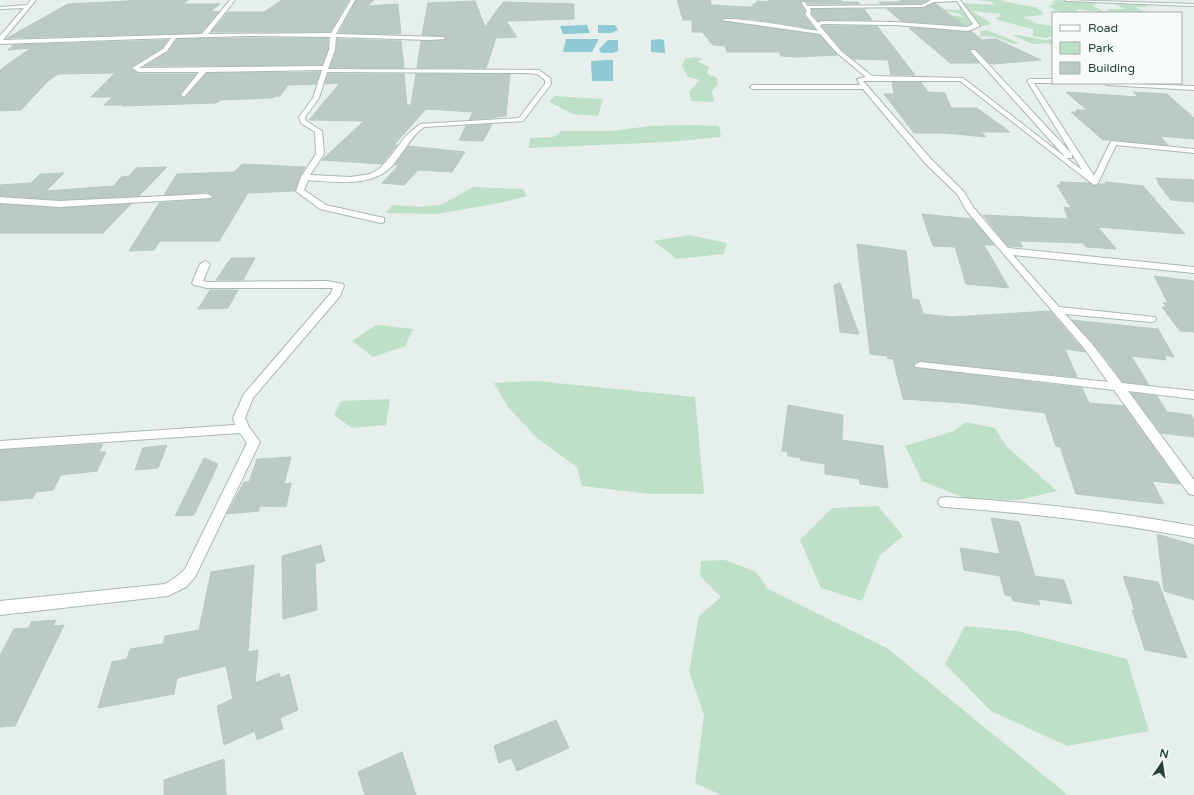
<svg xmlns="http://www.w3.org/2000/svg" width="1194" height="795" font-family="'Varela Round',sans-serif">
<rect width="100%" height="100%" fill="#e6efeb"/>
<path fill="#bfe0c8" d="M976 0H1006L1001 1 1040 8H1036L1042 11 1043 15 1023 17 1038 24 1053 26V36L1046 38 1033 36V29L998 20 995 18 1001 16 1000 14 972 11 988 21 991 24C981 28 953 29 943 26 938 25 933 21 928 19 941 13 952 15 965 18L959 14 929 7V4L931 3 943 9 960 10 958 3 996 5 992 3 993 2Z
M1056 0 1112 4 1096 3 1093 6 1107 13 1077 9V13H1062L1049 7 1050 5 1055 4 1051 2Z
M1114 4 1146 5 1148 7H1136L1142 11 1152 13H1122L1108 11V9H1125Z
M987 30 1019 43 1015 44 993 37 979 36 981 33 980 31Z
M1012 35C1026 34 1039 42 1053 39V46L1048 43 1033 44Z
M694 57 702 59 698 62 709 67 707 74 717 78 718 84 712 91 714 102 691 101 689 92 700 80 688 77 682 66 685 59Z
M554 96 603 99 598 116 573 114 549 102Z
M691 125 719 126 721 137 669 142 529 148 530 138 553 137 562 131H612L650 126Z
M473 187 523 189 527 196 500 203 436 214 385 213 393 205 420 207 441 205Z
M689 235 727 243 724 254 677 259 653 241Z
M376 325 413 329 405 346 373 357 352 341Z
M536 381 695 397 704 494H650L582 486 577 467 538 439 508 407 494 383Z
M390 399 386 425 352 428 334 415 341 401Z
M966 422 995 428 1006 446 1057 491 1019 500 967 499 922 481 905 446 954 431Z
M878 506 903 536 880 555 862 601 821 588 800 540 832 508Z
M725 560 756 572 768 589 887 648 1068 795H721L695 783 704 715 689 671 699 616 721 597 700 576 701 561Z
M965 626 1017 631 1127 659 1149 731 1067 746 991 711 945 664Z"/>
<path fill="#8ec9d4" d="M587 25 590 33 563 34 560 26Z
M598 25H615L618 30 611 33H598Z
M566 39H599L592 52H563Z
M659 39 664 40 665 53 651 52V40Z
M608 40H618V51L613 53H601L599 49Z
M606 60H613V81H592L591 61Z"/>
<path fill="#bbcac4" stroke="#b8c9c2" d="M146 0H188L183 4H220L211 11 219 12 201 33 7 38 68 4Z
M282 0H349L330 32H211L228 12H264Z
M356 0H374L367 6 398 4 401 34 339 33Z
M677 0H710L711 5 745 7H753V4H756L757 1 768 2V0H841V2H858L860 4H808L805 0 800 1 805 11 804 15 815 29 752 19 727 17 720 19 721 21 819 35 837 55 798 57 781 56 779 52H727L725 46 713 45 702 32H692V20H683Z
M900 0H928L922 4H881L879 2H900Z
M475 1 485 27 503 2 574 4V19L506 21 517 37 496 38 486 68H417L421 41 446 40 447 39 443 36 422 35 428 3Z
M935 3 963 25 901 21 887 9 923 8Z
M812 9H864L872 20H821L818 21 812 14Z
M822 26H877L915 75H891L888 60 853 59 842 50Z
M909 28 971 31 982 40 996 39 1041 60 993 64 989 63 976 49 971 48 970 53 979 63H950Z
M248 38H328V50L322 65 144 66 168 52 177 39Z
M337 39 401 41 404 68H330L336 51Z
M168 40 162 48 131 68 138 74H196L180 94 184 98 207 73 320 72 316 84 288 85 280 96H275L273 98 220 100 216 103 122 106 123 105H104L113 97H91L115 73 58 74 47 82 21 110 0 111V70L31 48 8 50 13 45Z
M328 74H404L407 105H411L416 74H510L506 116 469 120 473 112 426 109 394 145H397L382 164 322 160 364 121 309 120 340 83 325 84Z
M892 82H921L928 92 945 93 951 108H977L1010 132H981L986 137 945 133H914L884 94H894Z
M1066 92 1138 97 1133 92 1167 94 1194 118V139L1160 136 1168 145 1111 140H1103L1071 112H1077L1076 110H1087Z
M492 124 483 141 459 140 466 126Z
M408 146 465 152 452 172 418 170 404 185 382 183 399 165H395Z
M242 164 305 167 300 176 295 191 248 193 219 241H160L154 250 129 251 159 203 212 199 213 196 208 192 164 195 177 174 234 172Z
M167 167 139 196 59 200 0 196V185L31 183 40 174 64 173 46 191 114 186 121 177 129 176 136 168Z
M1156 178 1194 180V202L1171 200 1157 182 1160 183Z
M1060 182 1089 183 1095 186 1099 184H1106L1105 182 1143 186 1185 234 1098 227 1116 249 1086 247 1083 243 1019 241 1023 247 1008 246 983 215 1068 219 1064 207 1071 208 1057 185H1062Z
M0 204 59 208 131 204 103 233H0Z
M922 214 972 219 994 245H984L1009 288 966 284 955 247 933 246Z
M857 244 906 251 912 299 919 300 923 314 952 317 1050 311 1085 352 1065 349 1077 377 920 361 913 365 915 368 1082 388 1089 403 1124 406 1180 484 1152 481 1164 504 1076 494 1060 447 1056 446 1045 413 962 403 903 399 893 359 887 358V356L870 354Z
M231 258H255L243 280H216Z
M1154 276 1194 281V332L1180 331 1162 307H1167L1163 303H1168Z
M840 283 859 334 840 332 834 285Z
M210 290H238L228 308 198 309Z
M1072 320 1158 329 1174 357 1164 355 1166 360 1131 356 1149 385 1123 382 1102 354Z
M1131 393 1157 396 1167 412 1191 415 1194 421V437L1161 433Z
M788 405 843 415 842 440 883 446 888 488 860 484 859 479 825 474V464L800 460 801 458 788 456 787 451H782Z
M103 444 99 452H106L97 471 61 475 53 490 36 492 33 498 0 501V450Z
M167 445 158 468 135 470 143 448Z
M291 457 284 484 291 483 286 507 259 506V511L227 514 244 482H249L257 459Z
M204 458 218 464 194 515 175 516Z
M991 518 1019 522 1035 576 1064 580 1072 604 1038 599 1040 605 1013 601 1011 596 1005 595 1000 576 964 570 960 548 1000 554Z
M1157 534 1194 545V600L1164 591Z
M321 545 325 561 315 564 317 610 283 619 282 556Z
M254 565 248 652 258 650 255 683 279 673 281 678 289 674 298 710 280 718 283 729 257 740 255 731 224 745 217 706 233 699 226 666 177 678 174 694 98 708 112 662 127 659 130 649 163 644 165 636 199 630 211 572Z
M1123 576 1158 582 1187 658 1145 650 1132 610 1135 611Z
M56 620 53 626 64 625 15 726 0 727V655L14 629 29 628 31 622Z
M556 720 569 748 517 771 511 758 499 763 494 746Z
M402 752 416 795H365L358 772Z
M224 759 226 795H164V780Z"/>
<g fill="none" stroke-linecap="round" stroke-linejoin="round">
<defs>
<path id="minor" d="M31 0H36L3 40 202 34 230 0H235L208 34 331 33 351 0H355L336 34 443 37 446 39 429 40 336 37 335 50 328 69 539 70 550 78 551 84 523 121 424 127C410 137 404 152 393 165 372 188 336 182 308 180L304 190 326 205 384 218V222L381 223 320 209 296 191 301 177 316 154 315 132 301 123 299 117 313 98 322 70 206 72 184 97 181 95 199 72H138L132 68 163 49 171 38 0 44V36L24 8 0 9V7L27 5ZM248 36 330 37 329 50 323 66 139 68 167 51 176 38ZM327 72 524 73 537 74 545 80V84L519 118 420 124 406 136 387 161 379 169 370 174 351 177 310 175 324 154 322 131 306 121 305 117 319 98Z
M931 0H960L980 26 968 31 895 25 822 24 820 26 841 51 872 76 963 78 1082 170 1027 81 1030 79H1053V83H1034L1094 176 1111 141 1194 149V153L1116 145 1098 183 1094 185 960 81H863L931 159 964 192 973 207 1008 248 1194 267V273L1013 255 1059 307 1155 317 1156 319 1155 321 1151 322 1065 314 1092 344 1122 383 1194 391V399L1128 391 1194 480V495L1189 494 1114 390 916 367 914 365 920 362 1108 382 1084 348 966 210 958 195 925 163 863 89H753L750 87 753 85H860L857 79 866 77 837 53 820 34 721 20C730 15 803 29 818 31L805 14 807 11 801 2H805L807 6 922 5ZM957 1 973 24 967 27 895 22 821 21 818 23 810 14 811 11 810 8 923 7 934 2Z
M1065 0 1194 4V6L1067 1Z
M971 50H975L1072 154V158H1066L971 52Z
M1104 83 1194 86V90L1107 85Z
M208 194 212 196 211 198 59 207 0 203V197L59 201Z
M205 261 210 264 203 281 207 282 328 281 343 284 344 286 340 296 253 398 245 418 249 427 260 442 195 577 186 587 168 596 0 615V601L165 584 176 577 185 569 247 443 240 433 0 449V441L235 425 233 418 244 394 331 293 333 288H207L194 285 192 283 200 264Z
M945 497C1028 502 1112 511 1194 526V538C1112 522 1028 513 945 507L940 506 938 502 940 498Z"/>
</defs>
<use href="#minor" stroke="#a8b8b2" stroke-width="2"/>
<use href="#minor" fill="#fff" fill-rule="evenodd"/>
</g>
<rect x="1052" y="12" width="130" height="72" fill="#f7fbf9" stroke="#a3b1ad"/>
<rect x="1060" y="25" width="20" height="6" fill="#ffffff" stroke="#a3b1ad"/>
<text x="1088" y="32" font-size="12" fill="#24423a">Road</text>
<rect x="1060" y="42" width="20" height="12" fill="#bfe0c8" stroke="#a3b1ad"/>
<text x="1088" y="52" font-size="12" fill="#24423a">Park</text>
<rect x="1060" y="62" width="20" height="12" fill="#bbcac4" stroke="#a3b1ad"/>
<text x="1088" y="72" font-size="12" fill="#24423a">Building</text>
<g transform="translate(1162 763) rotate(13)" stroke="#f7fbf9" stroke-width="3" paint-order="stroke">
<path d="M0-3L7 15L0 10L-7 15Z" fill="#24423a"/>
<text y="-6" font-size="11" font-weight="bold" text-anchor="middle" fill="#24423a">N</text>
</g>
</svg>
